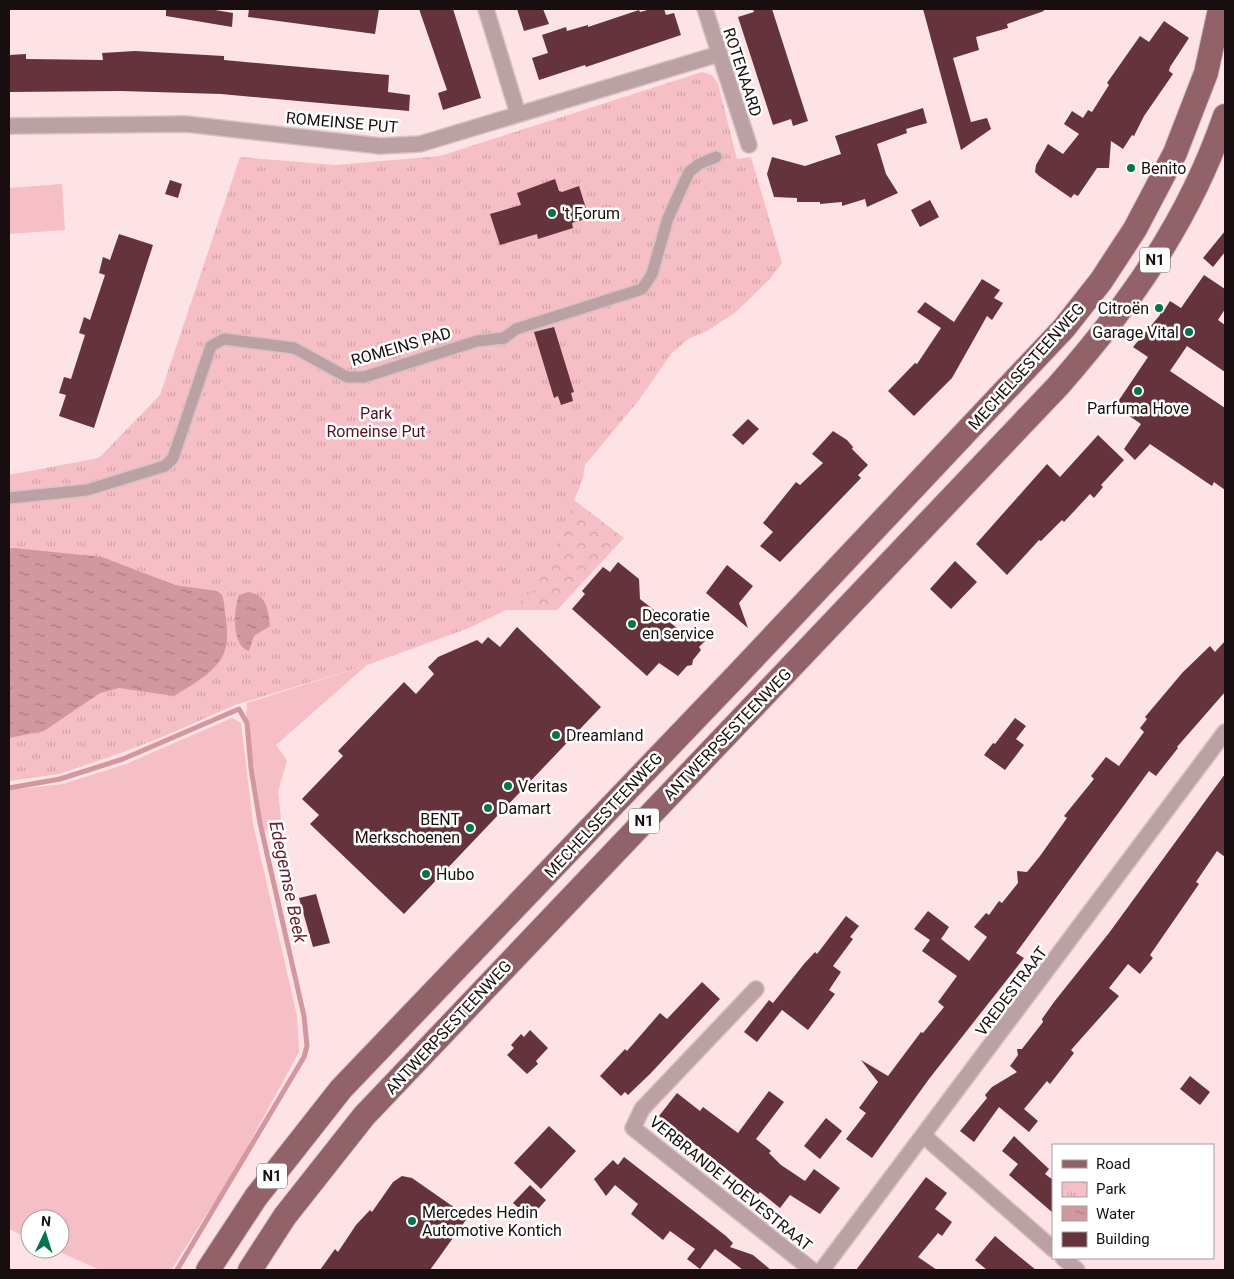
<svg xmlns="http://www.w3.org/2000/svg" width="1234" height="1279" font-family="Roboto,sans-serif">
<defs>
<pattern id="forest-crowns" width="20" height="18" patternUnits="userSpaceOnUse" patternTransform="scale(1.25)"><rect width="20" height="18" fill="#f6bec5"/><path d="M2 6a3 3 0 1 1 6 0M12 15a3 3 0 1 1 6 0" fill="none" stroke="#d2a2a8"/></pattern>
<pattern id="park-tufts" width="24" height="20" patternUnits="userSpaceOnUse" patternTransform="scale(1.25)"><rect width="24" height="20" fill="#f6bec5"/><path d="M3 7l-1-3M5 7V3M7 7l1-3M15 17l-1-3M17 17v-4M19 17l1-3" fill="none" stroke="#d2a2a8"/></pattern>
<pattern id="water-ripples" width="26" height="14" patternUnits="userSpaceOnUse" patternTransform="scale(1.25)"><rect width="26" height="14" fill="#d2979f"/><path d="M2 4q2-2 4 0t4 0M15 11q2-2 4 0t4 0" fill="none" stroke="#aa7a80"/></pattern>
</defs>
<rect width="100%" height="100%" fill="#fde3e5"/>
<path fill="#f6bec5" d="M62 184 65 230 9 234V188Z
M367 665 276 745 287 760 278 792 281 818 264 832 246 718 247 703Z
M232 718 241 723 253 824 297 1016 299 1052 232 1175 171 1270H100L53 1249H60V1219H30V1239L9 1229V790L63 784 126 764Z"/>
<path fill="url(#forest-crowns)" d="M574 500 624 538 557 610H506L533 592 559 539Z"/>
<path fill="url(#park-tufts)" d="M702 72 712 75 718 84 737 159 751 157 782 263 770 279 736 312 707 331 688 339 671 354 639 400 585 465 583 478 559 539 539 581 533 592 506 610 469 628 367 665 235 705 162 737 121 753 59 774 9 781V475L99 458 160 395 240 157 335 165 440 156Z"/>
<path fill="url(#water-ripples)" d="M14 548 102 557 175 585 217 591 222 595 224 603C225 616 230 636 225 650 219 671 191 685 174 696L119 688 100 693 44 731 9 738V549Z
M248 592C267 595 268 609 270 626L254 636 249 651C231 646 234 608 239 595Z"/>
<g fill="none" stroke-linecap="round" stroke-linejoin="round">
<path stroke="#d2979f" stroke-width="5" d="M9 788 60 779 123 759 239 709 247 723 251 768 260 823 304 1016 307 1046 304 1057 177 1270"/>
</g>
<path fill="#64333b" d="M166 9H209L233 13 232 27 166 16Z
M249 9H379L375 34 248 17Z
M419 9H453L481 98 443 110 438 93 447 90Z
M517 9H543L549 24 524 31Z
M651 9H664L666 15 674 13 681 35 586 67 585 65 539 80 532 58 548 53 542 35 566 27 567 31 588 25V27L639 10 640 12Z
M753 9H772L808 121 793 126 791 119 773 125 738 17 754 12Z
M923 9H1043L1044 11 1007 24 1008 28 976 37 979 50 953 58 971 122 987 118 991 129 961 150Z
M1164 21 1189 38 1170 67 1169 71 1173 74 1144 116 1134 136 1132 135 1123 149 1111 141 1109 168H1097L1078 196 1074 194 1071 198 1039 176 1035 172 1036 165 1048 144 1063 154 1079 134 1064 124 1072 111 1083 118 1088 110 1092 112 1109 85 1107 83 1140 36 1149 42Z
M135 51 224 56V60L389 75 388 92 410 95 409 111 221 94 121 91 9 92V55L26 54V59L103 60 102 53Z
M923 108 927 123 906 129 907 133 877 144 886 174 898 193 867 207 865 199 842 206V202L820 204V202H797V198L774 197 767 174 772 157 805 166 841 154 835 136Z
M555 179 559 191 562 192 579 186 589 218 572 223 573 228 538 239 537 234 500 245 490 214 521 205 517 193Z
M170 180 182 184 178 198 165 194Z
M930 200 939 217 920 227 911 210Z
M1225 231V252L1213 267 1203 258Z
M119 234 153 245 94 428 59 416 66 395 59 393 64 377 71 379 85 335 79 333 84 317 90 320 105 275 99 273 103 257 110 260Z
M1204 275 1225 289V309L1218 320 1225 325V372L1187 346 1170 371 1225 408V490L1214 482 1212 486 1150 444 1135 460 1124 449 1141 424 1115 406 1148 357 1133 347 1160 315 1159 309H1165L1170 301 1181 308Z
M982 279 1000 290 994 298 1003 303 992 320 987 316 952 378 914 416 888 391 915 363 917 364 941 328 917 312 925 302 954 322Z
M554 327 574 392 571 393 573 401 561 405 558 396 554 398 534 332Z
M748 419 759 429 743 445 732 435Z
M833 431 847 440 853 447 852 449 868 465 858 475 861 478 780 562 760 546 773 532 763 523 796 482 800 485 823 463 812 454Z
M1098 435 1124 460 1101 485 1103 487 1094 498 1090 494 1064 522 1062 520 1041 541 1039 540 1007 575 976 544 1047 464 1060 477Z
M955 561 977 582 951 609 930 589Z
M618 562 639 579 640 599 686 635 692 630 705 641 699 647 701 650 693 660 692 665 687 666 678 676 659 663 647 676 572 609 585 594 582 591 603 567 610 572Z
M727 565 753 586 739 603 748 628 706 593Z
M517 627 601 707 404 914 310 824 319 815 302 799 343 756 338 751 404 682 416 694 434 674 428 667 438 657 477 640 482 644 488 637 500 647Z
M1225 641V692L1177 747 1178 748 1156 776 1149 771 1016 953 1024 958 929 1079 872 1158 846 1139 866 1113 859 1108 878 1082 861 1060 888 1076 921 1032 923 1033 944 1007 938 1002 957 976 922 951 930 940 914 929 928 911 949 927 941 939 969 961 987 937 974 927 986 913 989 915 999 901 1002 903 1018 883 1017 871 1027 872 1040 856 1067 818 1064 816 1094 779 1091 776 1106 757 1119 766 1144 732 1140 728 1147 719 1145 717 1183 672 1210 646 1215 652Z
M1015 718 1026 726 1016 739 1024 745 1005 770 984 755 993 743 995 744Z
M1225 774V857L1217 851 1196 882 1199 884 1150 955 1153 958 1140 974 1128 964 1109 988 1119 996 1071 1050 1074 1053 1050 1084 1047 1081 1024 1109 1038 1121 1029 1132 999 1107 974 1142 960 1131 987 1098 985 1095 992 1087 1017 1072 1010 1066 1018 1055 1017 1049H1022L1043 1022 1042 1019 1054 1002 1109 933Z
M316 894 330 943 313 947 299 898Z
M846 916 859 926 850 937 853 939 833 966 841 972 829 990 835 994 808 1030 773 1003 804 964 815 952 817 954Z
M702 982 720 999 650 1074 628 1095 625 1092 621 1096 600 1076 625 1049 627 1051 660 1013 667 1019Z
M769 1000 782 1010 757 1042 744 1032Z
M530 1030 548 1048 536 1061 538 1064 527 1074 507 1055 514 1048 511 1045 521 1034 524 1037Z
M1190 1076 1210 1092 1200 1105 1180 1089Z
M769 1091 784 1102 756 1139 771 1151 769 1153 781 1165 805 1181 814 1169 840 1188 820 1214 790 1195 780 1208 760 1192 758 1194 659 1116 677 1093 700 1111 703 1107 738 1133Z
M826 1118 842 1131 820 1159 804 1146Z
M549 1126 576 1151 541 1189 514 1163Z
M1014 1136 1049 1169 1045 1174 1053 1180V1213L1009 1175 1018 1164 1002 1151Z
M624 1157 726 1236 733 1243 730 1247 753 1255 771 1270H743L715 1249 700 1269 687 1259 695 1249 670 1231 663 1240 631 1214 638 1204 615 1185 606 1196 594 1179 613 1160 618 1165Z
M402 1176 412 1178 468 1217 430 1270H320L335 1249 338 1252 356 1225 370 1210 372 1212 393 1182Z
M926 1177 947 1193 935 1209 952 1222 942 1236 938 1233 918 1257 937 1270H856Z
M530 1185 546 1200 530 1218 513 1203Z
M995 1236 1009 1248 1036 1270H987L975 1260Z"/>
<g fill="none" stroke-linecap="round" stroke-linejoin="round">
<defs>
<path id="pedestrian" d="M9 498 87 490 165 466 173 458 211 346 224 339 294 348 347 377H364L477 341 504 338 516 329 532 324 642 289 652 274 668 218 689 172 699 164 716 157"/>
<path id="minor" d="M486 9 518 114
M705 9 749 145
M9 126 186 124 380 146 420 144 719 54
M756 989 642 1109 633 1128 812 1270
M924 1136 1053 1249
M1063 1258 1077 1270
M822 1270 1225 732"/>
<path id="primary" d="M208 1270 256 1197 341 1089 738 674 1064 328 1101 281 1135 229 1175 153 1206 73 1220 9
M250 1270 285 1216 364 1116 1058 386C1130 304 1189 221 1225 116"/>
</defs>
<use href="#pedestrian" stroke="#d9c1c3" stroke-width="14"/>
<use href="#minor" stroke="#d9c1c3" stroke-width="18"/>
<use href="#primary" stroke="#d9c1c3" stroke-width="26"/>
<use href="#pedestrian" stroke="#bca1a4" stroke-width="11"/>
<use href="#minor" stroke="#bca1a4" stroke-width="15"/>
<use href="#primary" stroke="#916369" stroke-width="24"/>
</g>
<g fill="#06734c" stroke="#fff" stroke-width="2">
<circle cx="1131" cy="168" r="5"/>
<circle cx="552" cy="213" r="5"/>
<circle cx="1159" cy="308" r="5"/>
<circle cx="1189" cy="332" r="5"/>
<circle cx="1138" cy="391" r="5"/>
<circle cx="632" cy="624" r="5"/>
<circle cx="556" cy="735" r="5"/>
<circle cx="508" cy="786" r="5"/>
<circle cx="488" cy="808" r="5"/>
<circle cx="470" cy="828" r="5"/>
<circle cx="426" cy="874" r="5"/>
<circle cx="412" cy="1221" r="5"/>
</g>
<g text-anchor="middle" stroke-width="5" stroke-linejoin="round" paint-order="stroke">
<g fill="#fff" stroke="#5e5657" stroke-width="1">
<rect x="1140" y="247.5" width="30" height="25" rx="4"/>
<rect x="629" y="808.5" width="30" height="25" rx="4"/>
<rect x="257" y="1163.5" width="30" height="25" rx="4"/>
</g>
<g font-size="15" font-weight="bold" fill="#190e0f">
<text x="1155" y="265">N1</text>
<text x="644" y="826">N1</text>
<text x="272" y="1181">N1</text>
</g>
<g font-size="16" fill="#190e0f" stroke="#fff">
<text transform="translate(743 72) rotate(72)" y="6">ROTENAARD</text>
<text transform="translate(342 122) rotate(5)" y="6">ROMEINSE PUT</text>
<text transform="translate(401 346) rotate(-16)" y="6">ROMEINS PAD</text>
<text transform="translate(1026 366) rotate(-48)" y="6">MECHELSESTEENWEG</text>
<text transform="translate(727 734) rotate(-46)" y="6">ANTWERPSESTEENWEG</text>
<text transform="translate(603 815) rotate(-47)" y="6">MECHELSESTEENWEG</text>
<text transform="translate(1011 991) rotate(-53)" y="6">VREDESTRAAT</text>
<text transform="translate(448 1027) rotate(-47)" y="6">ANTWERPSESTEENWEG</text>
<text transform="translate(731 1183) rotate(39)" y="6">VERBRANDE HOEVESTRAAT</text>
</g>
<g font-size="16" fill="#190e0f" stroke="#fff" text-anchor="start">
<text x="1141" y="174">Benito</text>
<text x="562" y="219">'t Forum</text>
<text x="1149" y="314" text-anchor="end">Citroën</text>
<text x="1179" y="338" text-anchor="end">Garage Vital</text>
<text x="1138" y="414" text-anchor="middle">Parfuma Hove</text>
<text x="642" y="621">Decoratie<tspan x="642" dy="18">en service</tspan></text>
<text x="566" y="741">Dreamland</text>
<text x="518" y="792">Veritas</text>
<text x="498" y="814">Damart</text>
<text x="460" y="825" text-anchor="end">BENT<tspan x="460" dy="18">Merkschoenen</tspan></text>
<text x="436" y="880">Hubo</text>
<text x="422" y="1218">Mercedes Hedin<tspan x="422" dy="18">Automotive Kontich</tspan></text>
</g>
<g font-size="16" fill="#561022" stroke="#fff">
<text x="376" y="419">Park<tspan x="376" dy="18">Romeinse Put</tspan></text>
</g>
<g font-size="18" font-style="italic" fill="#682231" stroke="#fff">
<text transform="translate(288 882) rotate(78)" y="6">Edegemse Beek</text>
</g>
</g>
<rect width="1234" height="1279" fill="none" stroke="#190e0f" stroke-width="20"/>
<rect x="1052" y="1144" width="162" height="115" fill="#ffffff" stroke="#a39f9f"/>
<rect x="1062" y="1160" width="25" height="8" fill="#916369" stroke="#a39f9f"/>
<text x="1096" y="1169" font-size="15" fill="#190e0f">Road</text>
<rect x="1062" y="1182" width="25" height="15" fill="url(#park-tufts)" stroke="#a39f9f"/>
<text x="1096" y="1194" font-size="15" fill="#190e0f">Park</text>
<rect x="1062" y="1206" width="25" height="15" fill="url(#water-ripples)" stroke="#a39f9f"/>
<text x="1096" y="1219" font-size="15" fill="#190e0f">Water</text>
<rect x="1062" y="1232" width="25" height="15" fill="#64333b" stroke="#a39f9f"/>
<text x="1096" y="1244" font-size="15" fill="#190e0f">Building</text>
<g transform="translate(45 1234) rotate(4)"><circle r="24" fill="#ffffff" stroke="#a39f9f"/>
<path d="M0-4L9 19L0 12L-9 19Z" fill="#06734c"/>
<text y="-8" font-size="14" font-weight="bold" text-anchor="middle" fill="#190e0f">N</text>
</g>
</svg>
